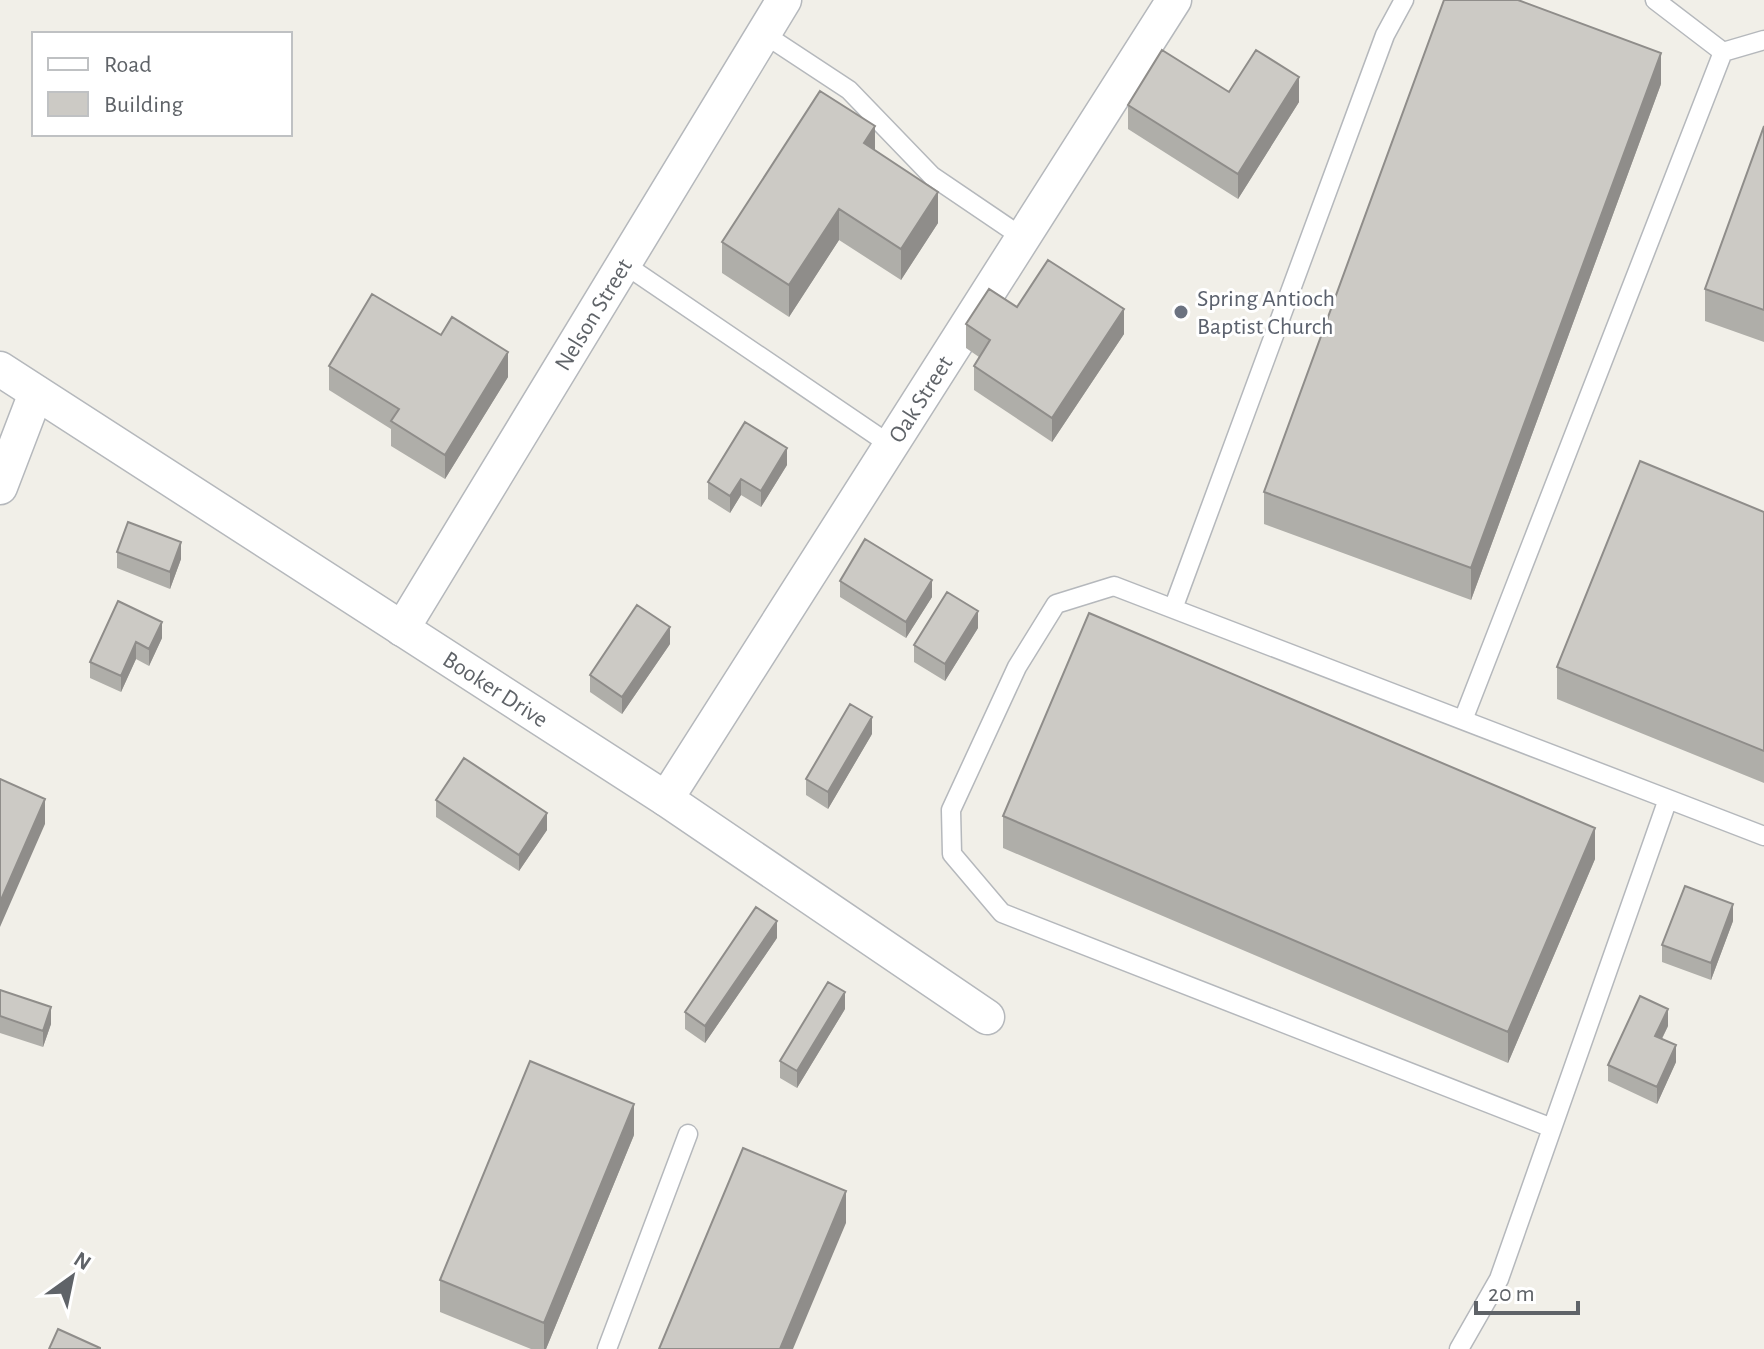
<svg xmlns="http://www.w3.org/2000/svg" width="1764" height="1349" font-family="'Alegreya Sans',sans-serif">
<rect width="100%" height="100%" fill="#f1efe8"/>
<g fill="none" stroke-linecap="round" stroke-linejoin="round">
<defs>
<path id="lane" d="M1655 0 1723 52
M764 34 849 90 932 176 1022 237
M624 264 889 444
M1174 606 1385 35 1404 0
M1463 720 1723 52 1764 40
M1552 1128 1002 913 952 854 951 810 1017 667 1056 604 1114 586 1668 799
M607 1349 688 1134
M1459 1349 1499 1279 1668 799 1764 836"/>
<g id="street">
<path id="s1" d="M0 369 666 799 987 1017"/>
<path d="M0 487 36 393"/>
<path id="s2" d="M402 629 784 0"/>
<path id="s3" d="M666 799 1174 0"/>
</g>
</defs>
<use href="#lane" stroke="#b5b8bc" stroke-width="21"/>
<use href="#street" stroke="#b5b8bc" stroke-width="37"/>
<use href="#lane" stroke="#fff" stroke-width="18"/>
<use href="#street" stroke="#fff" stroke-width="34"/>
</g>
<path fill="#afaea9" d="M1661 84 1471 600 1264 524V492Z
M1229 92 1299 102 1238 199 1128 129V105Z
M1764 126V342L1705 321V289Z
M875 151 938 223 901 280 839 240 789 317 722 273V242Z
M1017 307 1124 334 1052 442 974 390V366L979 357 966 348V324Z
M329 366 508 377 445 479 391 446V429L329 390Z
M787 465 761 507 741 495 730 513 708 499V482Z
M1764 512V783L1557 699V667Z
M117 552 181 559 170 589 117 568Z
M840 581 932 597 906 638 840 597Z
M118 601 162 638 149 666 136 659 121 692 90 678V662Z
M978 628 945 681 914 662V645Z
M670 644 622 714 590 692V675Z
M872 734 828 809 806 795V779Z
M436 800 547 830 519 871 436 817Z
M1003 816 1595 859 1508 1063 1003 848Z
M1733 921 1711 980 1662 962V945Z
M777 938 705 1043 685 1029V1012Z
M0 990 51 1024 43 1047 0 1033Z
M845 1009 797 1088 780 1078V1061Z
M1668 1026 1662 1039 1676 1062 1657 1104 1608 1081V1065Z
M634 1135 546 1349H531L440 1312V1280Z"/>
<path fill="#8f8d8a" d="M1661 53V84L1471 600V568Z
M1299 77V102L1238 199V174Z
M875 126V158L864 143Z
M938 192V223L901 280V249Z
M839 209V240L789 317V285Z
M1124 309V334L1052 442V418Z
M508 352V377L445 479V455Z
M787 448V465L761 507V491Z
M741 479V495L730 513V496Z
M181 542V559L170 589V572Z
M932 580V597L906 638V622Z
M978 611V628L945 681V664Z
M162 622V638L149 666V649Z
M670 627V644L622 714V697Z
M136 642V659L121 692V676Z
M872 717V734L828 809V792Z
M45 799V824L0 927V902Z
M547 813V830L519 871V855Z
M1595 828V859L1508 1063V1032Z
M1733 904V921L1711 980V963Z
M777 921V938L705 1043V1026Z
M845 992V1009L797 1088V1071Z
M51 1007V1024L43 1047V1031Z
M1668 1009V1026L1655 1052V1036Z
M1676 1045V1062L1657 1104V1087Z
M634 1104V1135L546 1349H544V1323Z
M846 1191V1223L793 1349H780Z"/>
<path fill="#cccac5" stroke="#8f8d8a" stroke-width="2" d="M1444 0H1518L1661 53 1471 568 1264 492Z
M1162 50 1229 92 1256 50 1299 77 1238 174 1128 105Z
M820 91 875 126 864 143 938 192 901 249 839 209 789 285 722 242Z
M1764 126V310L1705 289Z
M1048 260 1124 309 1052 418 974 366 990 340 966 324 989 289 1017 307Z
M372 294 441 335 452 317 508 352 445 455 391 421 399 409 329 366Z
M745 422 787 448 761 491 741 479 730 496 708 482Z
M1640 461 1764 512V751L1557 667Z
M128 522 181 542 170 572 117 552Z
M865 539 932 580 906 622 840 581Z
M947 592 978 611 945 664 914 645Z
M118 601 162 622 149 649 136 642 121 676 90 662Z
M637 605 670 627 622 697 590 675Z
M1089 613 1595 828 1508 1032 1003 816Z
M850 704 872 717 828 792 806 779Z
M464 758 547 813 519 855 436 800Z
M0 779 45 799 0 902Z
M1685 886 1733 904 1711 963 1662 945Z
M756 907 777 921 705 1026 685 1012Z
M828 982 845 992 797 1071 780 1061Z
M0 990 51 1007 43 1031 0 1016Z
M1640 996 1668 1009 1655 1036 1676 1045 1657 1087 1608 1065Z
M530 1061 634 1104 544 1323 440 1280Z
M743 1148 846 1191 780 1349H659Z
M58 1329 100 1348V1349H49Z"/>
<circle fill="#6b7280" stroke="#fff" stroke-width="3" cx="1181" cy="312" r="8"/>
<g text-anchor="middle" stroke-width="6" stroke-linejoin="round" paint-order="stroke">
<g font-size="24" fill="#5b616d" stroke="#fff" text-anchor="start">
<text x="1197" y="306">Spring Antioch<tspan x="1197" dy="28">Baptist Church</tspan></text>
</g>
<g font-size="24" fill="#5f6368" stroke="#fff">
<text dy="8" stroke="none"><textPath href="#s2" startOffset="368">Nelson Street</textPath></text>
<text dy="8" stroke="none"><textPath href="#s3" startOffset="474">Oak Street</textPath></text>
<text dy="8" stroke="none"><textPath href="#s1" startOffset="590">Booker Drive</textPath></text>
</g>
</g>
<rect x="32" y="32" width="260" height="104" fill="#ffffff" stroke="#bfc1c3" stroke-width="2"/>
<rect x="48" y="58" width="40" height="12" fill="#ffffff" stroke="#bfc1c3" stroke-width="2"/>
<text x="104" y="72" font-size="24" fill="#5f6368">Road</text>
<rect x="48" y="92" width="40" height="24" fill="#cccac5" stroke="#bfc1c3" stroke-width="2"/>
<text x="104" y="112" font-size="24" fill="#5f6368">Building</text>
<g transform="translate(72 1277) rotate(33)" stroke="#ffffff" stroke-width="6" paint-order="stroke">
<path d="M0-6L14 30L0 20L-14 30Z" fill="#5f6368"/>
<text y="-12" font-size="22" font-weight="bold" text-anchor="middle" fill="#5f6368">N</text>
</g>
<path d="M1476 1301v12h102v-12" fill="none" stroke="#5f6368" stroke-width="4"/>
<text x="1488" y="1301" font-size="24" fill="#5f6368" stroke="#ffffff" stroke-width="6" paint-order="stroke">20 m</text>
</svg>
